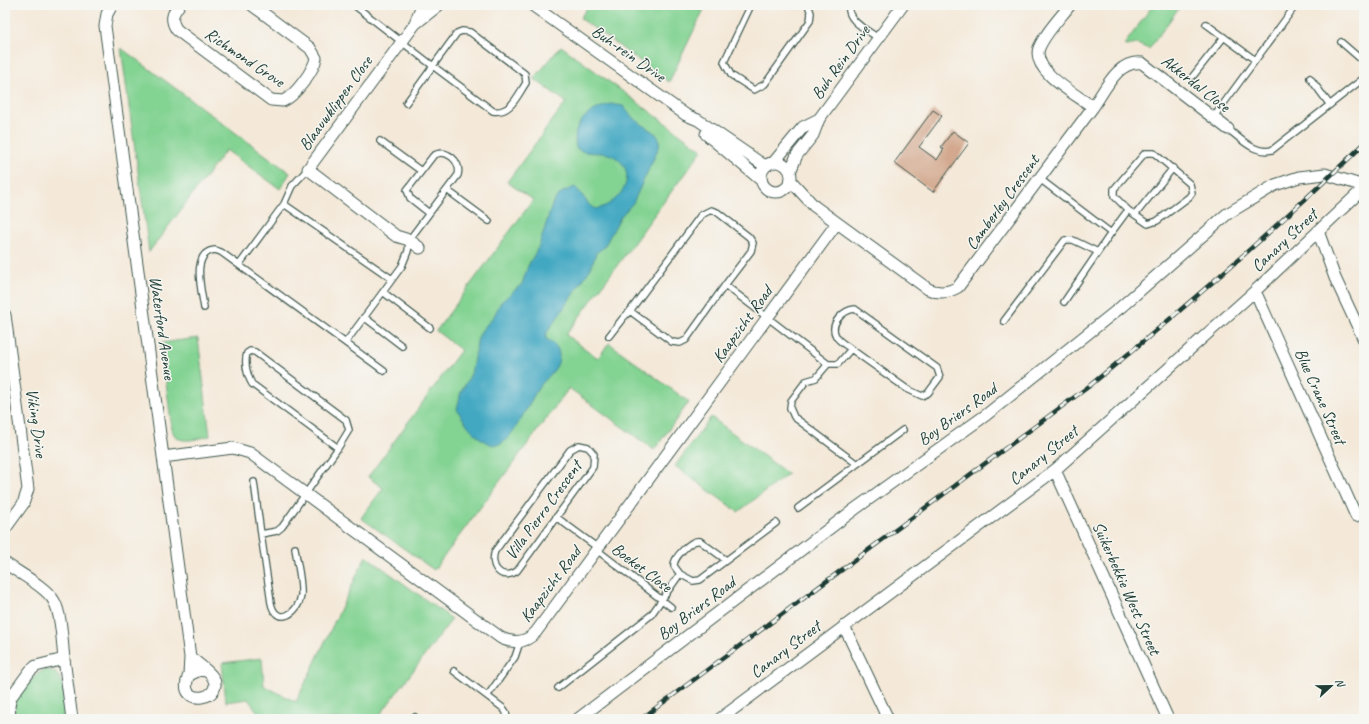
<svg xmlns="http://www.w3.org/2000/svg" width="1369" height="724" font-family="Caveat,sans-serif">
<rect width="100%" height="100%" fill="#f6f6f2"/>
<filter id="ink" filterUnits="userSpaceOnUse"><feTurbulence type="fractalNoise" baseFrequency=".025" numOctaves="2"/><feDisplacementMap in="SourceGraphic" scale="8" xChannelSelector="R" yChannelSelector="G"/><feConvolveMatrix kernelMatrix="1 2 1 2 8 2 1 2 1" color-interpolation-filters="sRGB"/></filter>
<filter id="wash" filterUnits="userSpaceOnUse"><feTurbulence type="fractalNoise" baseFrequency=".012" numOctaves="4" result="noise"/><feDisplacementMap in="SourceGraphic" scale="16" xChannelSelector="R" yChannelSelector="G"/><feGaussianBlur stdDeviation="0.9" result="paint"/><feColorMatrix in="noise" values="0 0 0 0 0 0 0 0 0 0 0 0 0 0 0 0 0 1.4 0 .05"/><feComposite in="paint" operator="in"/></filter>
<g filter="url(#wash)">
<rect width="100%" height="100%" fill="#f4e9d9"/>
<path fill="#83d393" stroke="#518864" d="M589 5H706L669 82 580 18Z
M1153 5H1181L1149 49 1137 44 1126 46 1124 45Z
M561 46 702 150 566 335 598 358 609 343 689 402 654 450 569 388 434 570 361 518 383 488 368 477 461 350 436 331 533 200 507 182 566 102 534 79Z
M121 48 290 173 280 189 226 150 149 252Z
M198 338 210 436C198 438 177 447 172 430L161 343Z
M711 417 788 474 738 512 675 466Z
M366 556 452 619 377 719H263L248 699 226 702 222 663 262 658 264 686 296 702Z
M45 670C67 668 65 704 67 719H16C15 714 13 708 15 703 18 694 36 672 45 670Z"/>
<path fill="#42a8c2" stroke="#30727b" d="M611 104 623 106 633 118 656 134 660 140 659 147 633 203 621 216 604 247 596 253 591 268 546 334V339C554 343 560 348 559 358 558 371 544 379 537 390 530 402 513 437 502 443 486 453 463 421 457 409L461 392 471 374 478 338 482 330 494 316 501 302 522 284 528 266 539 246 553 202 562 192 575 187C581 192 588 205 593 208 605 213 643 183 619 160 607 148 588 157 576 148 571 122 589 110 611 104Z"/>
<g id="blocks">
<path fill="#d3a88e" d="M933 110 942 116 919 147 937 160 944 149 941 147 953 131 969 143 933 192 894 163Z"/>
</g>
</g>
<g filter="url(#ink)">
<use href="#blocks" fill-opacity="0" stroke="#3f574d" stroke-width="1"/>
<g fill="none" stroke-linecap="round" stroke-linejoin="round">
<defs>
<path id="lane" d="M354 5 433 66 493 111C511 114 517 96 526 83L525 74 470 32 462 31 457 33 406 103
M751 5 724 62 731 75 754 90 765 84 810 21 811 13 808 5
M849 5C846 21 868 30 878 38
M1206 24 1255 60
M1341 42 1364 62
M1193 76 1224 37
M1310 78 1330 105
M1213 118 1293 9
M1228 129C1241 139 1254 154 1272 150L1364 78
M380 141 421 171
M1040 179 1111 233 1064 302
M447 190 489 221
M284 204 292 186 308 169
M1135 215 1173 168
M1111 233 1128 210 1148 224 1157 221 1189 197 1192 193 1190 184 1154 153H1145L1114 189V196L1128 210
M239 265 284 204 392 279
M383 292 430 328
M204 308C202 292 190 252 215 250L221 252 384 371
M630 311 672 342 680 343 686 340 725 285
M364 317 402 346
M1004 321 1065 240H1073L1098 252
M609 336 623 318 630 311 701 215 711 210 717 212 749 237 753 243 751 251 725 285 828 364H838L851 349 907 389 922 396 928 393 940 377 937 368 855 309C843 310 829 324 836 336 839 342 846 345 851 349
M346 342 402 266 408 251 409 240 458 175C462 161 445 147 433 156L407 190 410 198 429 213
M250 351 255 352 346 420 349 430 338 448 252 384C247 376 244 362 247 353Z
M828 364 816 378 806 381 791 401 790 408 794 417 857 464
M579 445 588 447 594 454 593 467 517 571C501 582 489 566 495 551L570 450Z
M254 482 261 534
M798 508 903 430
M556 517 598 548
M295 548C297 563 302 580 301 595 299 614 276 627 271 603L261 534 277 531 282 527 338 448
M597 550 671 607
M680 574 693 581 700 580 776 523
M454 671 503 708 506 712 507 719
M558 688 651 615 680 574 674 566C673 558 691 539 700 541L726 560
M488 695 515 657 520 642
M415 717 417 719"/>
<path id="street" d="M112 5 107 14 105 26 190 657 189 675
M179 5C172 14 170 20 177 30L271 100 283 101C295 96 314 70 316 58L310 48 252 5
M532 5 686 115 698 120 765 166
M415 23 422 5
M1093 107C1105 90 1118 59 1142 63L1228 129
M706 134 761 180
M761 177a15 15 0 1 1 30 0a15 15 0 1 1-30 0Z
M774 162 803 127 819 119
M790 172 797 155 813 135 819 119 903 5
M791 181 814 206 928 289C939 294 948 293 958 287L1093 107C1077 95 1031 71 1039 48 1045 33 1060 18 1070 5
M1318 231 1335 278 1364 340
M420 248 409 240 396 236 308 169 415 24 439 5
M1255 291 1356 516
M5 315 28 489 23 504 5 529
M163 457 233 448 250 453 501 638C514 644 526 643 536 632L837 223
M1055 470 1168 719
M5 563C19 573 46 587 54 601 62 615 62 643 64 659
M844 626 888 719
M190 657C197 663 206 669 211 675 230 699 174 710 189 675L200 670 206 671
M10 719 9 706 11 697 30 671 36 666 64 659 72 719
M578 719 855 509 986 415 1121 307 1227 214 1275 185 1299 177 1325 174 1364 186
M720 719 1055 470 1255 291 1364 188"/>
</defs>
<use href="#lane" stroke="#3f574d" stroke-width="8"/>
<use href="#street" stroke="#3f574d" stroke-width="13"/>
<use href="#lane" stroke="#fff" stroke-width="5.5"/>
<use href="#street" stroke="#fff" stroke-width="11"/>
<defs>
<path id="rail" d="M641 719 1088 387C1183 310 1275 229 1364 144"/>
</defs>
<use href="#rail" stroke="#1f3d34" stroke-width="4.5"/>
<use href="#rail" stroke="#f6f6f2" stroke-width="3" stroke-dasharray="9" stroke-linecap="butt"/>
</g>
</g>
<g text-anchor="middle" stroke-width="3" stroke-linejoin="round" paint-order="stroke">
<g font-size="17" fill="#1f3d34" stroke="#f6f6f2">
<text transform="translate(629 53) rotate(35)" y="6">Buh-rein Drive</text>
<text transform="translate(245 57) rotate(34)" y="6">Richmond Grove</text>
<text transform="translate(840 62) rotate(-54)" y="6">Buh Rein Drive</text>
<text transform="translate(1196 83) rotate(38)" y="6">Akkerdal Close</text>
<text transform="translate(335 103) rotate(-54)" y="6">Blaauwklippen Close</text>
<text transform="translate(1002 202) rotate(-54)" y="6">Camberley Crescent</text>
<text transform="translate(1284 240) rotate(-43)" y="6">Canary Street</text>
<text transform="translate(742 324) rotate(-54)" y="6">Kaapzicht Road</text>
<text transform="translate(163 328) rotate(82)" y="6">Waterford Avenue</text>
<text transform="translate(1321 396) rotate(66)" y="6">Blue Crane Street</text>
<text transform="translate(957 414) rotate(-36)" y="6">Boy Briers Road</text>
<text transform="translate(37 423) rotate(82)" y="6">Viking Drive</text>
<text transform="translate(1043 455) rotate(-39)" y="6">Canary Street</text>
<text transform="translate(543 510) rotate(-54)" y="6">Villa Pierro Crescent</text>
<text transform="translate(642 567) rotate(37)" y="6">Boeket Close</text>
<text transform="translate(550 584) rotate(-53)" y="6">Kaapzicht Road</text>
<text transform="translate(1127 588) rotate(66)" y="6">Suikerbekkie West Street</text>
<text transform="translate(696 608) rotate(-37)" y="6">Boy Briers Road</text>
<text transform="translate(785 649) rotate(-37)" y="6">Canary Street</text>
</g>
</g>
<rect width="1369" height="724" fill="none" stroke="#f6f6f2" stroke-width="20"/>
<g transform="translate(1331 686) rotate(68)" stroke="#f6f6f2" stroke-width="3" paint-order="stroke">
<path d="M0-3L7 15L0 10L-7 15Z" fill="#1f3d34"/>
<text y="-6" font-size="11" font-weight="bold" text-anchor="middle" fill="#1f3d34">N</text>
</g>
</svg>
